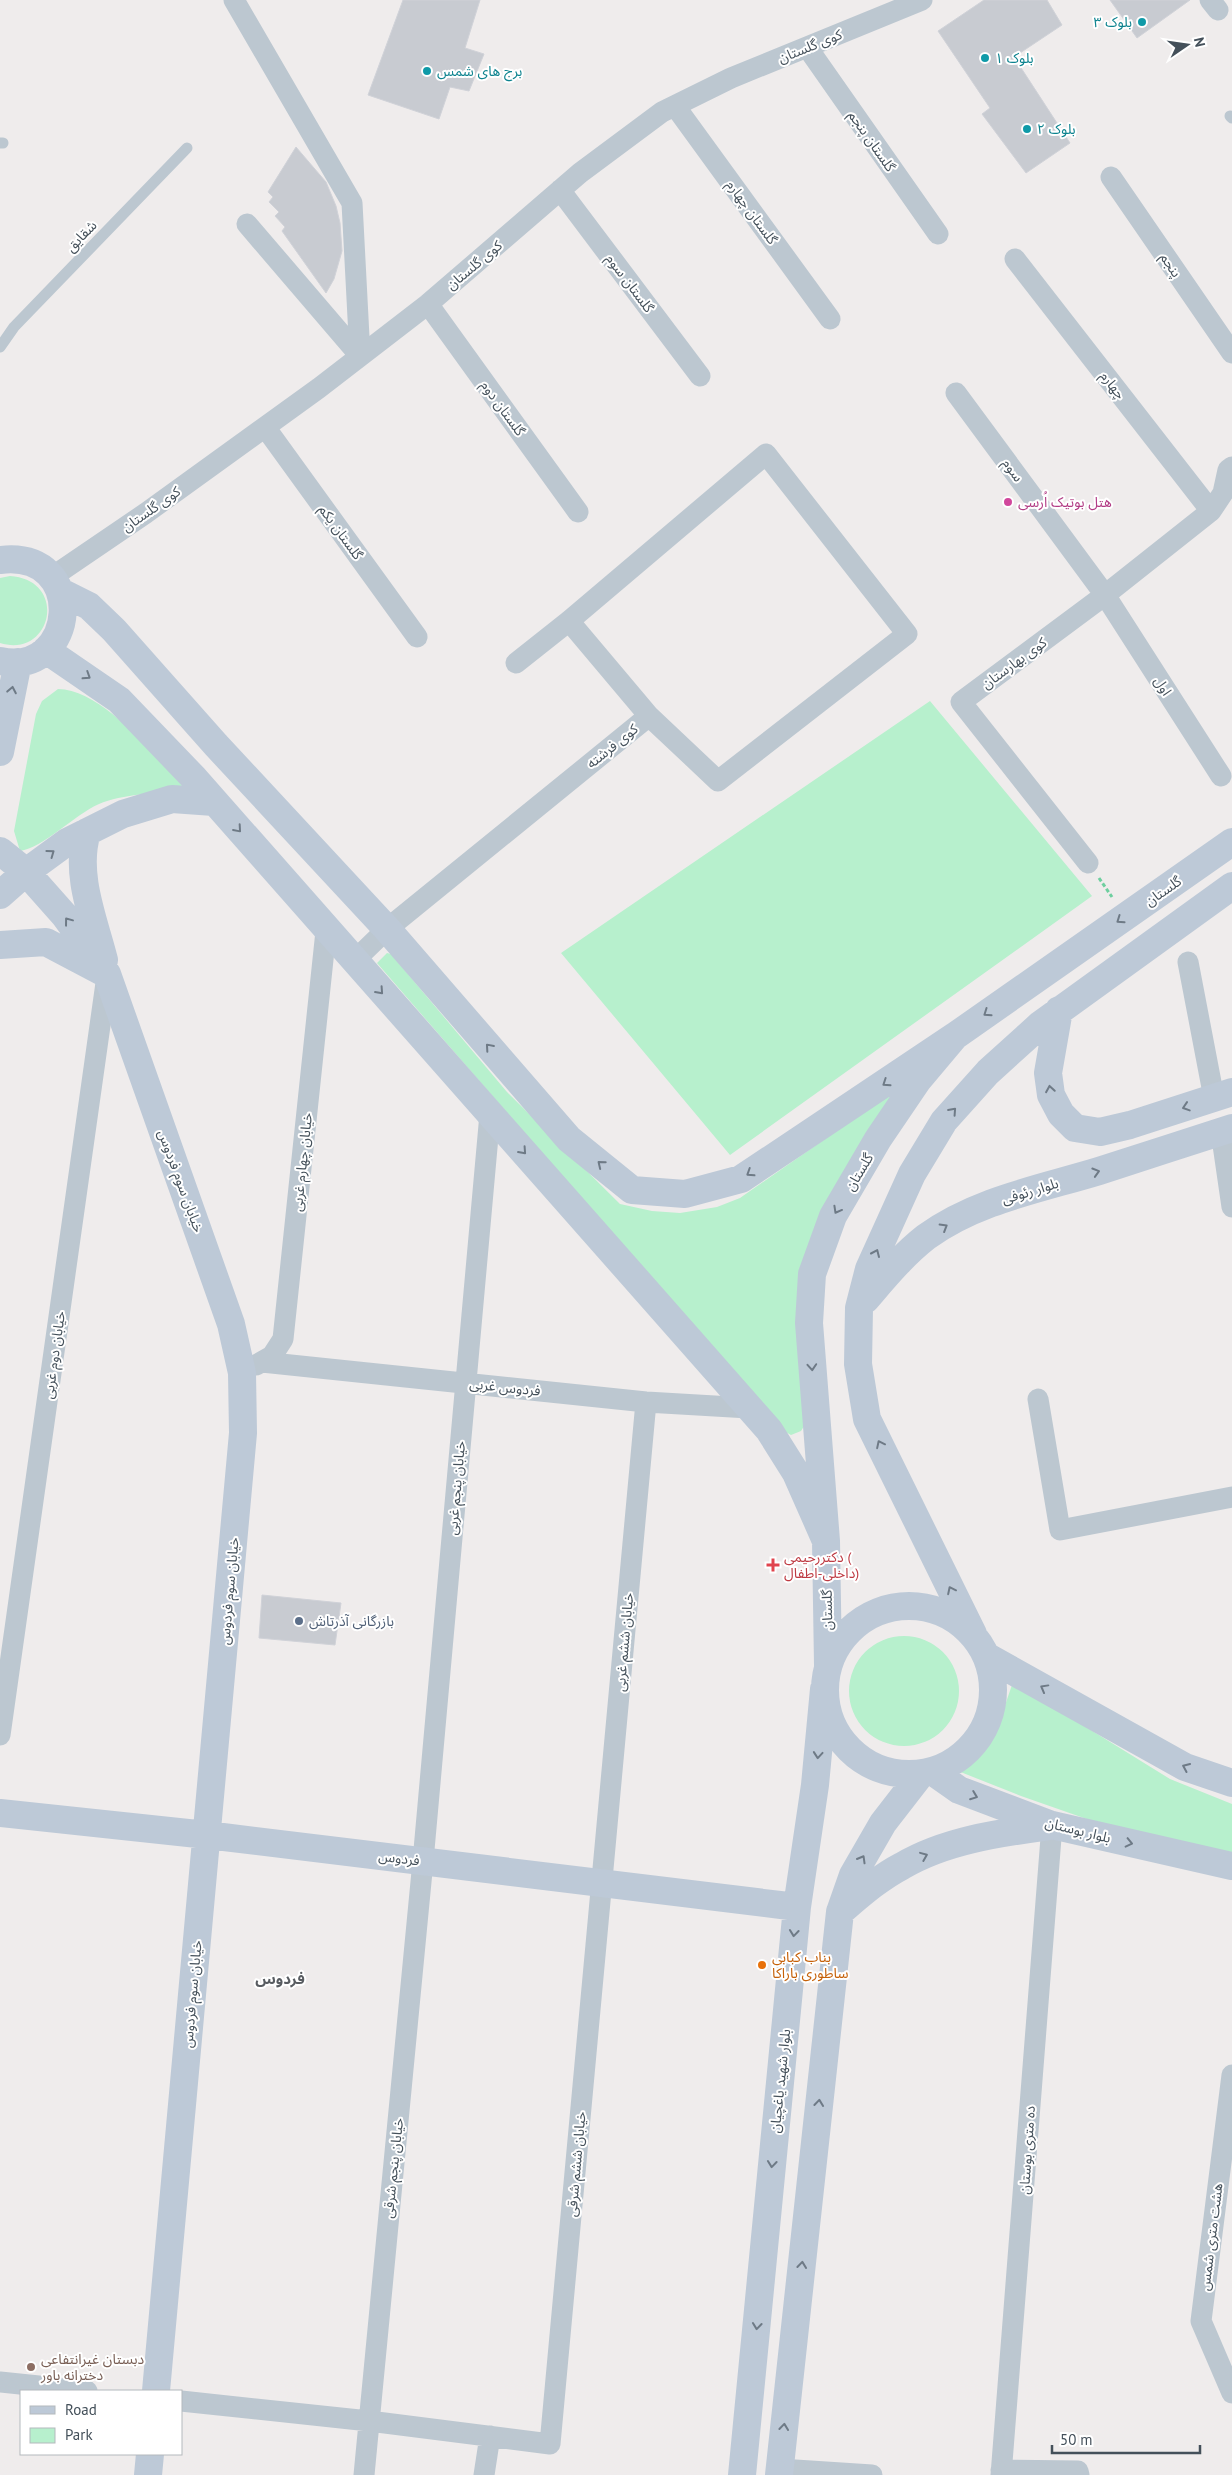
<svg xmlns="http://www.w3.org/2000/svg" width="1232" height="2475" font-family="'PT Sans','Noto Sans Arabic',sans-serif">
<rect width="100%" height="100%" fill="#efecec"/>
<path fill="#b7f0cd" d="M10 576C69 580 52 659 0 643V578Z
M58 689C104 690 157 758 186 790 161 793 121 794 99 804 74 815 43 848 20 851L14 831 36 714 42 701Z
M930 701 1092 896 730 1155 561 953Z
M387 953 391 954 507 1092 620 1204 652 1211 680 1213 717 1207 740 1198 907 1082 832 1197 806 1423 801 1431 791 1435 782 1430 377 963Z
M849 1691a55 55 0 1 1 110 0a55 55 0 1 1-110 0Z
M1013 1682 1170 1779 1232 1804V1858L1141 1838 1021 1796 958 1771 983 1749 1001 1717Z"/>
<path fill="#c8cbd1" stroke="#d0d2d8" d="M403 0H480L465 48 484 54 469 91 450 87 439 119 368 95Z
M984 0H1047L1062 25 1014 57 1070 143 1026 173 982 114 990 108 938 31Z
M1110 0H1190L1137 38Z
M296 147 326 182 336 206 340 223 342 251 334 279 326 293 282 231 285 227 275 216 279 212 269 202 273 197 268 192Z
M262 1595 341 1603 335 1645 259 1638Z"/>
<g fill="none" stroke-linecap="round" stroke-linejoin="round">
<path stroke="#6ecf9f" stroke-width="3" stroke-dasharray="4 2.5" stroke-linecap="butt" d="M1099 878 1112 897"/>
<path stroke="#bcc7d0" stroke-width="11" d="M1230 116 1232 118
M0 143H3
M0 347 14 327 187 148"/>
<path stroke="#bcc7d0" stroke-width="21" d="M234 0 352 203 360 356 247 224
M1210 0 1218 10
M807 47 938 234
M675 106 830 319
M1111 177 1232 353
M560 190 700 376
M1015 259 1211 511
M428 304 578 512
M956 393 1105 595 1221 776
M265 427 417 637
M52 577 146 513 319 388 428 304 580 173 662 112 731 78 922 0
M569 621 649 716
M1088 863 961 702 1105 595 1211 511 1223 493 1228 470 1232 467
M354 961 387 929 649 716 718 781 907 634 766 454 569 621 516 663
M1188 962 1214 1098
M1221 1131 1232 1207
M262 1362 646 1402 749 1408
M256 1365 272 1356 283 1339 326 931
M1038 1399 1060 1530 1232 1497
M0 1735 107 976
M1232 2075 1201 2321 1232 2393
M0 2382 87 2391
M181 2401 369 2421 550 2444 646 1402
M780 2469 872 2475
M1001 2470 1078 2471 1079 2475
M364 2475 423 1861 490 1114
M484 2475 490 2436
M1001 2475 1052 1825"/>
<path stroke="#bdc9d7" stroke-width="28" d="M0 560C89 549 78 678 0 661
M61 592 89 606 114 630 216 745 387 929 569 1139 632 1190 685 1194 741 1179 955 1036
M46 650 119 700 194 778 769 1430 796 1473 826 1541
M0 752 18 662
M87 832C74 874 94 920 104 960
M0 851 26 872 65 916 107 974 231 1324 242 1373 243 1433 156 2391
M0 895 26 872 67 842 123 814 172 799 214 802
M0 945 46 942 101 971
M1059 1010 1048 1073 1051 1095 1061 1114 1075 1128 1100 1132 1130 1125 1232 1092
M866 1299C885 1277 903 1255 926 1237 977 1200 1040 1189 1099 1171 1143 1157 1188 1142 1232 1128
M825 1690a84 84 0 1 1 168 0a84 84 0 1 1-168 0Z
M973 1634 867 1419 858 1364 859 1308 869 1269 912 1174 944 1121 988 1072 1041 1024 1232 886
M986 1656 1185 1767 1232 1783
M828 1665 826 1541 809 1323 812 1274 833 1216 878 1139 918 1080 955 1036 1232 842
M932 1771 959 1790 1052 1825 1232 1866
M0 1813 207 1835 797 1907
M840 1912C860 1895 879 1878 902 1866 946 1840 1000 1833 1050 1826
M148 2475 150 2454
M742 2475 797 1907 815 1785 824 1689
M779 2475 840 1912 853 1875 883 1823 921 1774"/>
</g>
<defs><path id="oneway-chevron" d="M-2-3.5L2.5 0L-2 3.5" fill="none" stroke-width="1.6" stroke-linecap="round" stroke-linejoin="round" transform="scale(1.25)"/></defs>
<g stroke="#6e7a86">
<use href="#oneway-chevron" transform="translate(87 676) rotate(33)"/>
<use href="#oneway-chevron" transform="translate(12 690) rotate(-79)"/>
<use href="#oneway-chevron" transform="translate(238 829) rotate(49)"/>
<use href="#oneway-chevron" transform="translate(51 853) rotate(-36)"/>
<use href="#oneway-chevron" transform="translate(1120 920) rotate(145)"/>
<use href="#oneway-chevron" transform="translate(68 921) rotate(-127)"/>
<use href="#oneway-chevron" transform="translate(380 991) rotate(48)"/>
<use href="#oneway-chevron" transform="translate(987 1013) rotate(145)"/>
<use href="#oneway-chevron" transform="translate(489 1047) rotate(-131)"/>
<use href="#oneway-chevron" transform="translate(886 1083) rotate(146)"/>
<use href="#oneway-chevron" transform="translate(1050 1089) rotate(-99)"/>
<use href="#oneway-chevron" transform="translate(1186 1107) rotate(162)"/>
<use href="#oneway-chevron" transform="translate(953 1111) rotate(-48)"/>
<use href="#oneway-chevron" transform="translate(523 1151) rotate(48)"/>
<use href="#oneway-chevron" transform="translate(601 1164) rotate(-141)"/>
<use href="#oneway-chevron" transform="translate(1096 1172) rotate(-17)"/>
<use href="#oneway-chevron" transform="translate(750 1173) rotate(147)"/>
<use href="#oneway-chevron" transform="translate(837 1210) rotate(119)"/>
<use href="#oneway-chevron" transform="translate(944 1227) rotate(-31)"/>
<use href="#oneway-chevron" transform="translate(876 1253) rotate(-66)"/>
<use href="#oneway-chevron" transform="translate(812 1367) rotate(86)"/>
<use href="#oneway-chevron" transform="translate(880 1444) rotate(-116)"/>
<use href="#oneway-chevron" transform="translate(951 1590) rotate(-116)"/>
<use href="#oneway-chevron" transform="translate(1044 1688) rotate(-151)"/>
<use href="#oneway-chevron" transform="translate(818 1755) rotate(95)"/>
<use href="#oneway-chevron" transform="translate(1186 1767) rotate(-156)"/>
<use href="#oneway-chevron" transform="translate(974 1796) rotate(21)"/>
<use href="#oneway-chevron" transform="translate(1129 1843) rotate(13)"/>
<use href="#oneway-chevron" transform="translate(924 1856) rotate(-22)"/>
<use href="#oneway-chevron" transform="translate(862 1859) rotate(-60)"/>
<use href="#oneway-chevron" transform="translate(794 1933) rotate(96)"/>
<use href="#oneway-chevron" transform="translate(819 2103) rotate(-84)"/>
<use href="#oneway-chevron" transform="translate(772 2164) rotate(96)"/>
<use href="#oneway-chevron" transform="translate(802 2265) rotate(-84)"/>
<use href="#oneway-chevron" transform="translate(757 2326) rotate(96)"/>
<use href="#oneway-chevron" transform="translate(784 2427) rotate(-84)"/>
</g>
<g fill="#0f9aa8" stroke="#fff" stroke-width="2">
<circle cx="1142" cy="22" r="5"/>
<circle cx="985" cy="58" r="5"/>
<circle cx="427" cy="71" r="5"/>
<circle cx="1027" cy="129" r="5"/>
</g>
<circle fill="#d1479c" stroke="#fff" stroke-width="2" cx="1008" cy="502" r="5"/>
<path fill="#e0444e" stroke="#fff" stroke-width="2" d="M770.5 1557.5h5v5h5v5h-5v5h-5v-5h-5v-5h5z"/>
<circle fill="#5c6f8a" stroke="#fff" stroke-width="2" cx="299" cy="1621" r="5"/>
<circle fill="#e8710a" stroke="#fff" stroke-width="2" cx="762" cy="1965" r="5"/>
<circle fill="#8d6e63" stroke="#fff" stroke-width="2" cx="31" cy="2367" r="5"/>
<g text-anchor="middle" stroke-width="4" stroke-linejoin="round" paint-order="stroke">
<g font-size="14" fill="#0d838f" stroke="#fff" text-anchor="start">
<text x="1132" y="27" text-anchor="end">بلوک ۳</text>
<text x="995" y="63">بلوک ۱</text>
<text x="437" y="76">برج های شمس</text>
<text x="1037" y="134">بلوک ۲</text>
</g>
<g font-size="14" fill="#44505a" stroke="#fff">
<text transform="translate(810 46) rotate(-22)" y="5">کوی گلستان</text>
<text transform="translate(872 141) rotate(55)" y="5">گلستان پنجم</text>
<text transform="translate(752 212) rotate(54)" y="5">گلستان چهارم</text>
<text transform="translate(81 236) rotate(-46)" y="5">شقایق</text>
<text transform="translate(474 265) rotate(-40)" y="5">کوی گلستان</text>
<text transform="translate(1171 265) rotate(56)" y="5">پنجم</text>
<text transform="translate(630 283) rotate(53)" y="5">گلستان سوم</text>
<text transform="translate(1113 385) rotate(52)" y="5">چهارم</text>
<text transform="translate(503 408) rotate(54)" y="5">گلستان دوم</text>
<text transform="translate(1013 470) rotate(54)" y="5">سوم</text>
<text transform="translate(151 509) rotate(-35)" y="5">کوی گلستان</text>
<text transform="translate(341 532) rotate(54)" y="5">گلستان یکم</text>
<text transform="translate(1014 663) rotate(-36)" y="5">کوی بهارستان</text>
<text transform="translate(1163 686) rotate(57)" y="5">اول</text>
<text transform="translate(612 746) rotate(-39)" y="5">کوی فرشته</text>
<text transform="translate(1163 891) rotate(-35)" y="5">گلستان</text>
<text transform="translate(302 1162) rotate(-84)" y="5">خیابان چهارم غربی</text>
<text transform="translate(859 1172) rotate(-59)" y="5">گلستان</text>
<text transform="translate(181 1181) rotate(70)" y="5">خیابان سوم فردوس</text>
<text transform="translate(1030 1191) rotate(-17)" y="5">بلوار رئوفی</text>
<text transform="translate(54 1355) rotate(-82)" y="5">خیابان دوم غربی</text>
<text transform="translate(505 1387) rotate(6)" y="5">فردوس غربی</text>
<text transform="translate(456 1488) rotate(-85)" y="5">خیابان پنجم غربی</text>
<text transform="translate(229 1591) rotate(-85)" y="5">خیابان سوم فردوس</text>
<text transform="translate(827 1610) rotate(-91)" y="5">گلستان</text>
<text transform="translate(624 1642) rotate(-85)" y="5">خیابان ششم غربی</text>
<text transform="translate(1078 1830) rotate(14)" y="5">بلوار بوستان</text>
<text transform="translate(399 1858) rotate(7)" y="5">فردوس</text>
<text transform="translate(192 1994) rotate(-85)" y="5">خیابان سوم فردوس</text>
<text transform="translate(780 2081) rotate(-84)" y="5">بلوار شهید یاغچیان</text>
<text transform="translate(1027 2150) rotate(-86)" y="5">ده متری بوستان</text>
<text transform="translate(576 2164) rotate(-85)" y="5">خیابان ششم شرقی</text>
<text transform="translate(393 2168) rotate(-84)" y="5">خیابان پنجم شرقی</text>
<text transform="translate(1211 2237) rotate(-83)" y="5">هشت متری شمس</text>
</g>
<g font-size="14" fill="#b23c85" stroke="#fff" text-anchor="start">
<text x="1018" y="507">هتل بوتیک اُرسی</text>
</g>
<g font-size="14" fill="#be3a42" stroke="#fff" text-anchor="start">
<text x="784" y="1562">دکتررحیمی (<tspan x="784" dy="16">داخلی-اطفال)</tspan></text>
</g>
<g font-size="14" fill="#4e5e75" stroke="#fff" text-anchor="start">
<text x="309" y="1626">بازرگانی آذرتاش</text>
</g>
<g font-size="14" fill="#c56008" stroke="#fff" text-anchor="start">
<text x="772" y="1962">بناب کبابی<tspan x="772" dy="16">ساطوری باراکا</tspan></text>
</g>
<g font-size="14" fill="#785e54" stroke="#fff" text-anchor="start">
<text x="41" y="2364">دبستان غیرانتفاعی<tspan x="41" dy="16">دخترانه باور</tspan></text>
</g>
<g font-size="15" font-weight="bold" fill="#585c61" stroke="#fff">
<text x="280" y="1984">فردوس</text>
</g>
</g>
<rect x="20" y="2390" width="162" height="65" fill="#ffffff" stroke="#b4b9bd"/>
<rect x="30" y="2406" width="25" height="8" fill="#bdc9d7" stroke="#b4b9bd"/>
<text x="65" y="2415" font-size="15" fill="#44505a">Road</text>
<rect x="30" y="2428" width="25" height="15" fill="#b7f0cd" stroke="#b4b9bd"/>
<text x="65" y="2440" font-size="15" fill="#44505a">Park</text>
<g transform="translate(1187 45) rotate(77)" stroke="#ffffff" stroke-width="4" paint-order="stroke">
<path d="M0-4L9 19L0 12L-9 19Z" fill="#44505a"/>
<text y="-8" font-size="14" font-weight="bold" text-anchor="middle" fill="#44505a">N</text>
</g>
<path d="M1052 2445v8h148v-8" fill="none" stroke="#44505a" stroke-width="2.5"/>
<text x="1060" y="2445" font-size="15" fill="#44505a" stroke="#ffffff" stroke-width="4" paint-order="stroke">50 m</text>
</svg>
